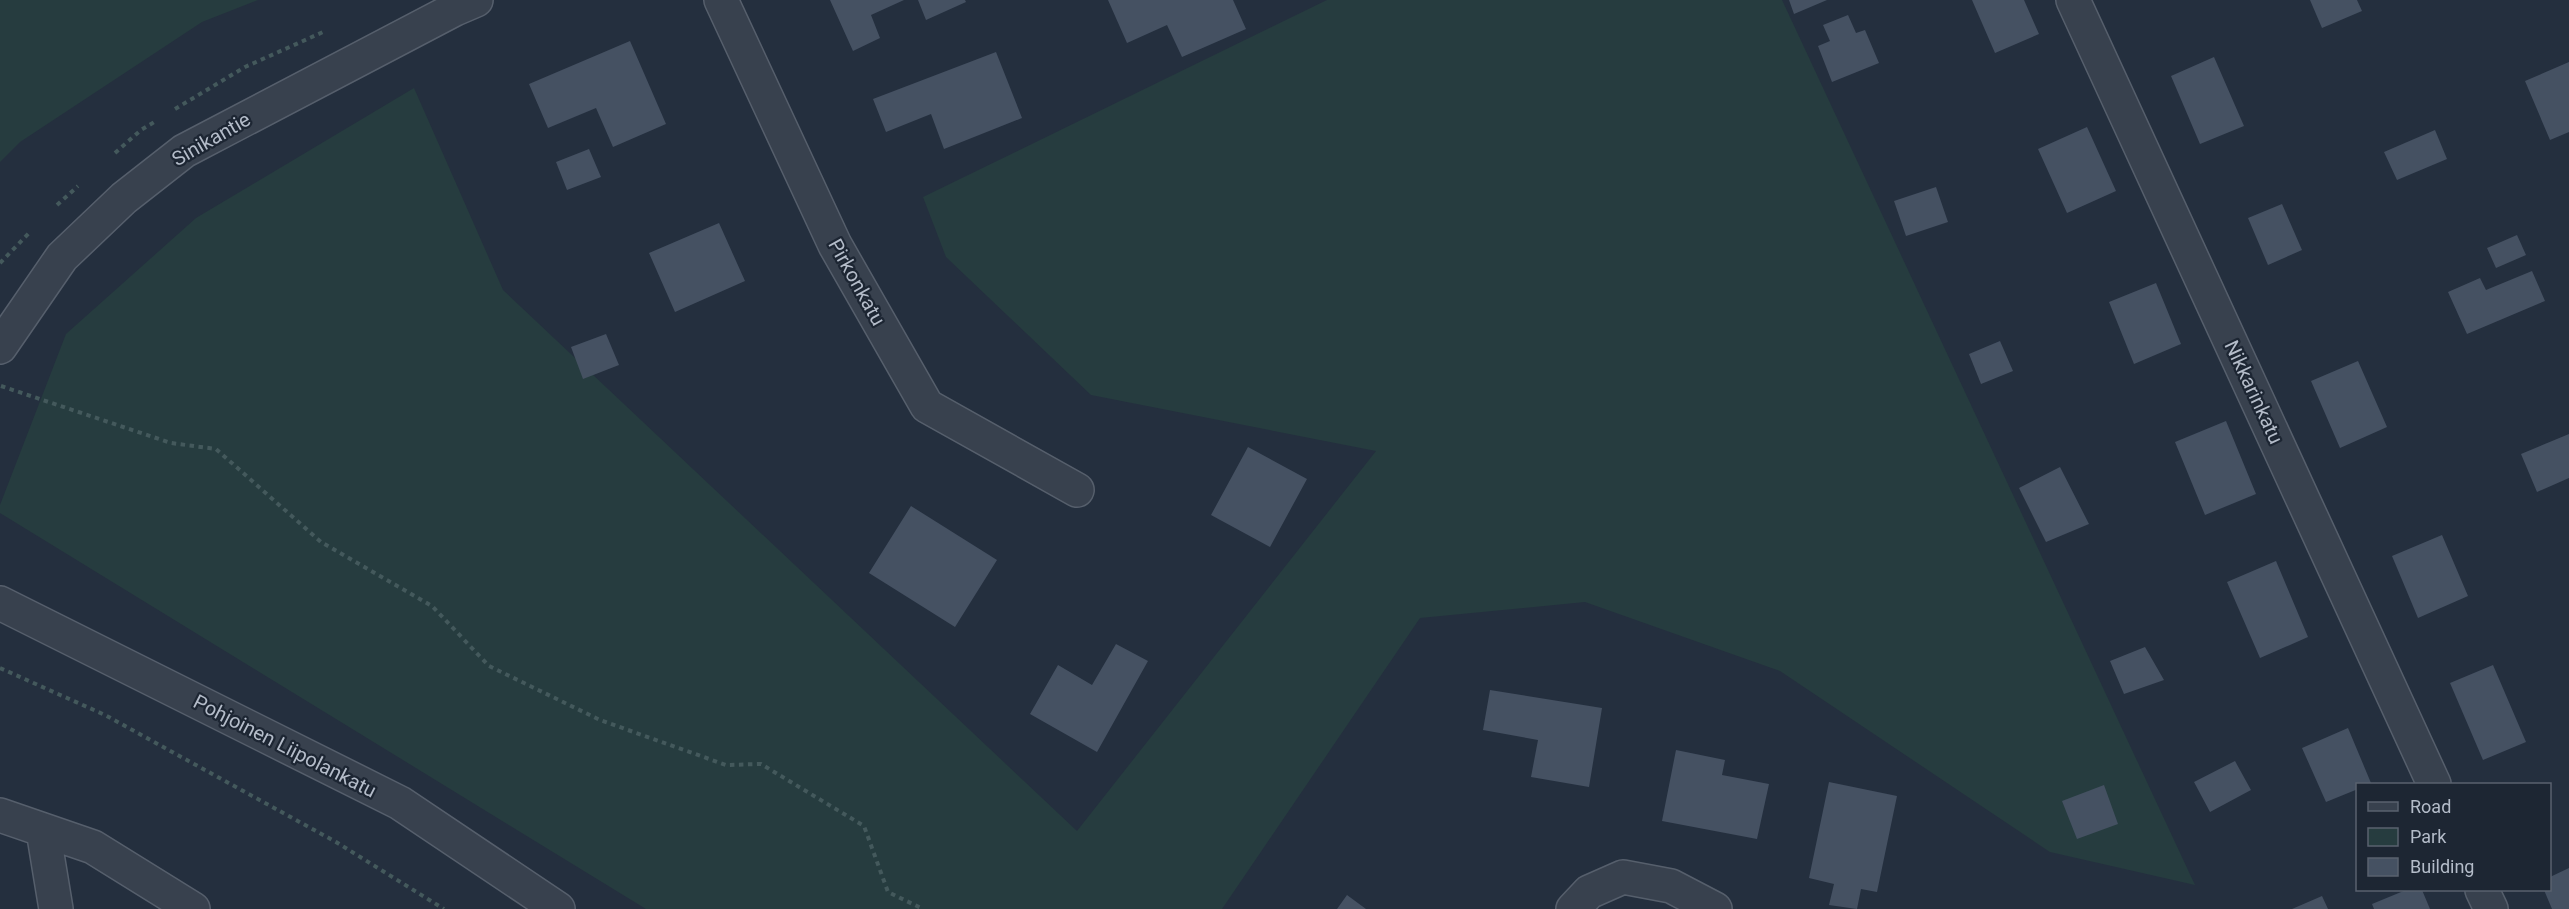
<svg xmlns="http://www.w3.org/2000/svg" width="2569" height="909" font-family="Roboto,sans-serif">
<rect width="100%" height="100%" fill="#242f3e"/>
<path fill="#263c3f" d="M0 0H258L202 22 20 142 0 162Z
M1327 0H1782L2195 885 2050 852 1780 671 1585 602 1420 618 1222 909H646L0 513V505L66 334 196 218 414 88 503 290 1077 831 1376 451 1091 395 946 257 923 197Z"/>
<path fill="#455162" d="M830 0H904L871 15 880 38 853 51Z
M918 0H965L966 2 926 20Z
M1108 0H1233L1246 29 1182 57 1167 25 1127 43Z
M1789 0H1827L1794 14Z
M1972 0H2024L2039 34 1995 53Z
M2310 0H2357L2362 11 2322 28Z
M1848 15 1856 33 1865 30 1879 63 1832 82 1818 46 1830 41 1823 25Z
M630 41 666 124 613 147 596 108 548 128 529 84Z
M996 52 1022 118 944 149 931 114 886 132 873 99Z
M2214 57 2244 126 2200 144 2171 76Z
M2569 62V132L2550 140 2525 81Z
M2087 127 2116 191 2067 213 2038 149Z
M2435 130 2447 159 2397 180 2384 152Z
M589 149 601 177 567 190 556 162Z
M1936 187 1948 222 1906 236 1894 201Z
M2282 204 2302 250 2268 265 2248 218Z
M719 223 745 281 675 312 649 253Z
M2517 235 2526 255 2496 268 2487 248Z
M2532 271 2545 301 2467 334 2448 292 2480 278 2486 290Z
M2156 283 2181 344 2134 364 2109 302Z
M606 334 619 365 583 379 571 347Z
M2000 341 2013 371 1981 384 1969 354Z
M2358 361 2387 427 2340 448 2311 381Z
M2226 421 2256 494 2205 515 2175 442Z
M2569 434V478L2537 492 2521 454Z
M1248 447 1307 479 1270 547 1211 515Z
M2060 467 2089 524 2046 542 2019 488Z
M911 506 997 560 955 627 869 573Z
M2442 535 2468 596 2418 618 2392 556Z
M2276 561 2308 637 2260 658 2227 582Z
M1116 644 1148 661 1097 752 1030 714 1058 665 1092 685Z
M2145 647 2164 680 2124 694 2110 661Z
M2493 665 2526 742 2483 760 2450 683Z
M1490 690 1602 708 1589 787 1531 777 1538 740 1483 730Z
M2348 728 2371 783 2358 784V789L2326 802 2302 748Z
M1676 750 1725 760 1722 775 1769 784 1757 839 1662 821Z
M2235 761 2251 790 2210 812 2194 782Z
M1829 782 1897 796 1877 892 1861 889 1857 909 1829 905 1834 884 1809 878Z
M2104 785 2118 824 2077 839 2062 801Z
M2569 868V909H2552L2544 890H2550V877Z
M2406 890H2422L2430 909H2374L2372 904Z
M1347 895 1366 909H1337Z
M2322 896 2328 909H2292Z"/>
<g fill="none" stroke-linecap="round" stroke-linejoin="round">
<defs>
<path id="minor" d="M721 0 835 245 927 406 1077 490
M2073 0 2434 784
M0 347 62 257 124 198 184 151 455 9 476 0
M0 603 400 803 558 909
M0 815 93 847 193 909
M43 830 56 909
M2482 890 2491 909
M1573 909 1589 892 1623 877 1671 886 1715 909"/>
</defs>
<use href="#minor" stroke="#565f6c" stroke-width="36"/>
<path stroke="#44595c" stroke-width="4" stroke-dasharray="4.5 4.5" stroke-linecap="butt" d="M175 109 245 67 323 32
M115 153 141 130 156 121
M57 205 78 186
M0 263 30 232
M1 386 171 443 216 449 321 542 432 606 489 666 600 720 726 765 761 764 864 826 888 892 923 909
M0 668 105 715 336 842 444 909"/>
<use href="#minor" stroke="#38414e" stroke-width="33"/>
</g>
<g text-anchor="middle" stroke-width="4.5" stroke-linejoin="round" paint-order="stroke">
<g font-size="20" fill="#b4bcc9" stroke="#1d2633">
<text transform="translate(211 139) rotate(-30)" y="7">Sinikantie</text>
<text transform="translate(857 282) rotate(61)" y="7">Pirkonkatu</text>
<text transform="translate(2254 392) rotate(65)" y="7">Nikkarinkatu</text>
<text transform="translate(285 746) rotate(27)" y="7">Pohjoinen Liipolankatu</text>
</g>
</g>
<rect x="2356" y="783" width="195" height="108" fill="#1d2633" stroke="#59626f" stroke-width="1.5"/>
<rect x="2368" y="802" width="30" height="9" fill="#38414e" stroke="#59626f" stroke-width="1.5"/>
<text x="2410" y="813" font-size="18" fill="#b4bcc9">Road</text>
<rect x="2368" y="828" width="30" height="18" fill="#263c3f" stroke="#59626f" stroke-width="1.5"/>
<text x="2410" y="843" font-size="18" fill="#b4bcc9">Park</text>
<rect x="2368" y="858" width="30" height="18" fill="#455162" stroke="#59626f" stroke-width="1.5"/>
<text x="2410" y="873" font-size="18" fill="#b4bcc9">Building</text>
</svg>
